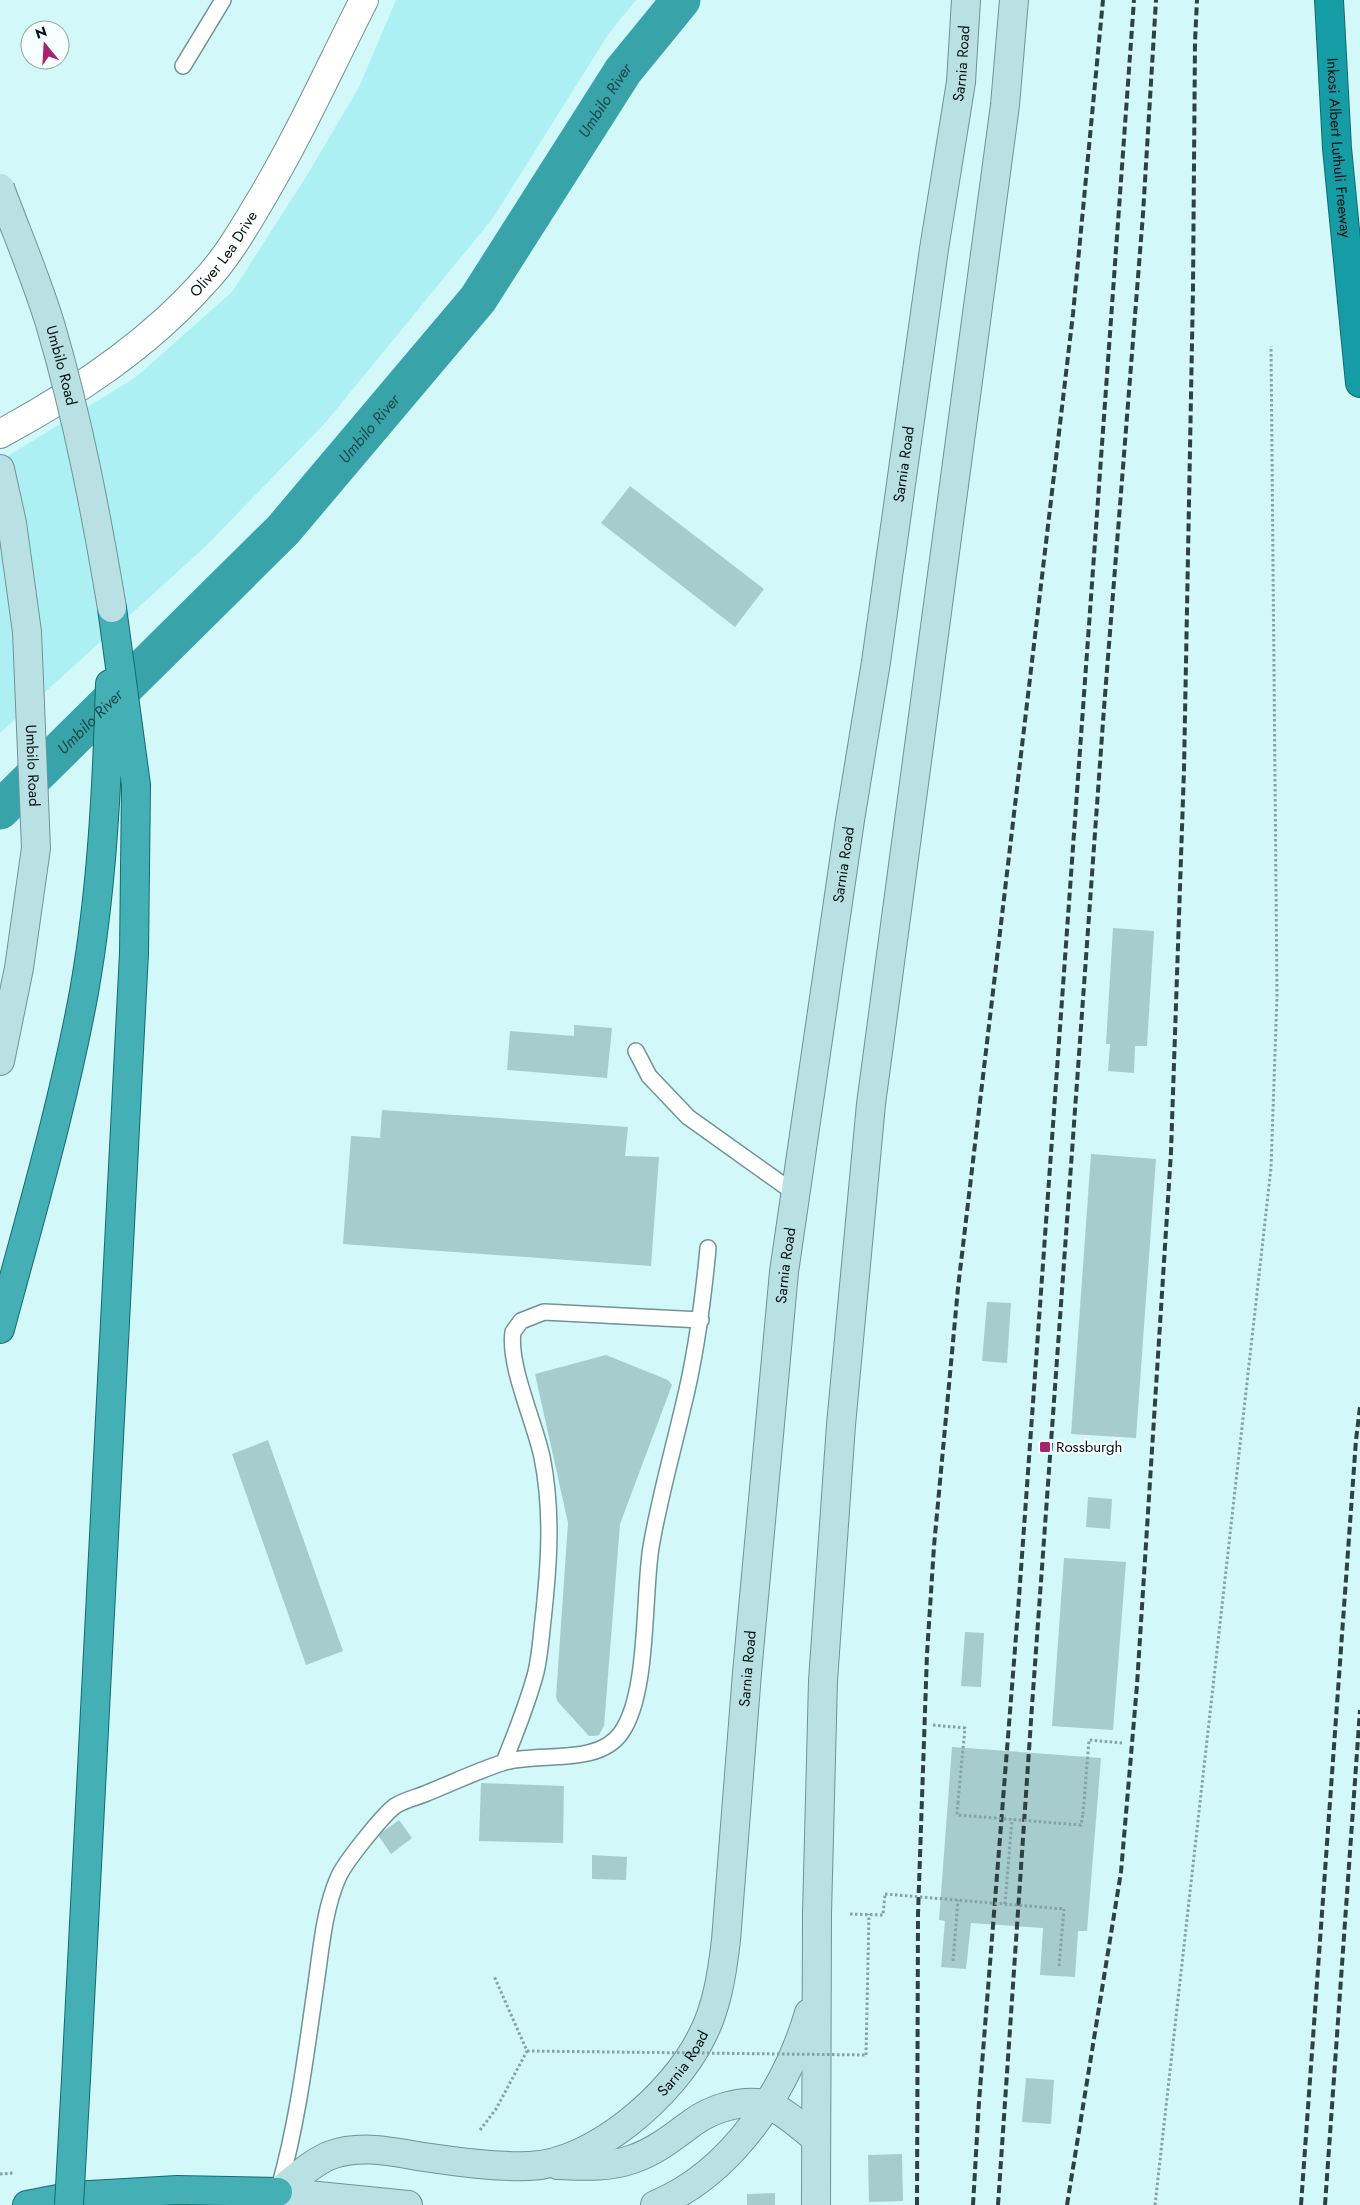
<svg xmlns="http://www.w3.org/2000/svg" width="1360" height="2205" font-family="Jost,sans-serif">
<rect width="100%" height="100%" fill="#d2f8fa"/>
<path fill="#acf0f4" d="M396 0H636L609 33 493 218 326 422 206 546 0 733V461L136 377 232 292 306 177 359 87Z"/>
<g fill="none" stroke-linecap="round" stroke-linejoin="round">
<path stroke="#39a3aa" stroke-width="39" id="s1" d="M0 810 283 530 478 299 623 71 681 0"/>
</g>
<path fill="#a7ccce" d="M630 486 764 589 735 627 601 523Z
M1113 928 1154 931 1147 1046H1135L1134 1073 1108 1071 1110 1044H1106Z
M574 1025 612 1028 607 1078 507 1070 510 1031 574 1036Z
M382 1110 628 1127 625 1156 659 1157 651 1266 343 1244 351 1136 380 1138Z
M1091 1154 1156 1159 1136 1438 1071 1434Z
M987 1302 1011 1303 1007 1363 982 1361Z
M606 1355 668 1380 672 1385 620 1524 604 1726 599 1735 594 1736H589L558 1702 556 1697 568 1523 535 1374Z
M268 1440 343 1651 306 1665 232 1454Z
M1088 1497 1112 1499 1110 1529 1086 1527Z
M1064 1558 1126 1562 1113 1730 1052 1726Z
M965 1632 984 1633 981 1687 961 1686Z
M952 1747 1101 1758 1087 1931H1078L1075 1977 1040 1975 1043 1928 971 1923 966 1969 941 1967 945 1921 939 1920Z
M481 1783 564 1786 563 1843 479 1841Z
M399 1820 412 1838 391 1854 378 1835Z
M592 1855 627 1857 626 1880 592 1879Z
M1026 2078 1054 2080 1051 2124 1022 2122Z
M902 2154 903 2201 869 2202 868 2155Z
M775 2193V2205H747V2194Z"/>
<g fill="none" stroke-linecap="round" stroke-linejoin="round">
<defs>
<path id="service" d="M183 66 223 0
M636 1051 649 1076 688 1117 796 1194
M504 1762C516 1732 528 1703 536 1672 540 1655 541 1637 543 1620 549 1566 553 1511 542 1457 535 1423 508 1365 513 1332L521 1321 544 1312 701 1320
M279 2188C298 2121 306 2053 316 1984 321 1950 324 1910 338 1878 344 1863 383 1815 395 1806 404 1800 418 1797 427 1793 452 1783 477 1771 502 1763 537 1751 597 1767 621 1733 649 1694 643 1597 651 1547 659 1500 672 1454 683 1407 696 1355 703 1302 708 1248"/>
<g id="minor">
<path id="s2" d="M0 434C74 394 147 346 203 283 225 260 241 233 257 206 297 140 329 69 364 0"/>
</g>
<g id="secondary">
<path id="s3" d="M0 469 12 523 27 632 36 848 19 968 0 1061"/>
<path d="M558 2165C583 2166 608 2168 633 2159 656 2151 673 2137 692 2123 711 2109 743 2098 768 2105 785 2111 801 2127 815 2138"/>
<path d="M278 2192 408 2205"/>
<path id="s4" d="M276 2205 278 2192C294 2180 312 2162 331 2155 361 2144 393 2152 424 2157 458 2162 494 2167 529 2166 594 2164 673 2094 701 2038 717 2008 722 1974 726 1940L747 1673 784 1272 850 820 876 662 934 249 961 82 966 0"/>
<path d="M655 2205C732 2173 786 2091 809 2013"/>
<path d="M816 2205 817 1914 823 1681 841 1425 871 1104 1005 105 1014 0"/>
</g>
<path id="trunk" d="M0 1329C30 1217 63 1106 84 992 102 890 107 787 110 684
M76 2079 134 953 136 785 112 608
M27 2205 73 2196 177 2190 278 2192"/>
<g id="motorway">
<path id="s5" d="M1329 0 1337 148 1360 383"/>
</g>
</defs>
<use href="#service" stroke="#709395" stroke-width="18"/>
<use href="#minor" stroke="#709395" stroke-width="30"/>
<use href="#secondary" stroke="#709395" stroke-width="30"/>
<use href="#trunk" stroke="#106c71" stroke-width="30"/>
<use href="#motorway" stroke="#106c71" stroke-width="30"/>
<path stroke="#85a2a4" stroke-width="3" stroke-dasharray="2.5 2.5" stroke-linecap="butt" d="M933 1725 965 1728 958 1802
M1083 1814 1089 1740 1122 1743
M1005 1904 1012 1819
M850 1914 883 1915 885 1894
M953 1961 958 1900
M1059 1966 1064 1909
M866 2055 869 1914
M480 2130 496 2109 527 2051 494 1976
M0 2174 14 2173
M1155 2205 1271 1168 1277 996 1271 346"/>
<use href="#service" stroke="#fff" stroke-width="15"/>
<use href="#minor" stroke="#fff" stroke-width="28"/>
<use href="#secondary" stroke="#b9e1e4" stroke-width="28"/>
<use href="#trunk" stroke="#44b0b6" stroke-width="28"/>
<use href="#motorway" stroke="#169ca4" stroke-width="28"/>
<path stroke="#2f4142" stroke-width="4" stroke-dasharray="8 4" stroke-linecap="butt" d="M917 2205 918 1914 927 1654 934 1546 958 1288 1073 314 1103 0
M973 2205 979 2102 1018 1611 1134 0
M998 2205 1032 1706 1104 708 1143 214 1156 0
M1067 2205 1121 1872 1137 1685 1171 1152 1184 769 1193 289 1195 42 1197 0
M1301 2205 1356 1440 1360 1407
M1325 2205 1360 1710"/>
<defs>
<g id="secondary-bridge">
<path id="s6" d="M0 188C17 234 37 280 51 327 78 419 96 513 112 608"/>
</g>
<path id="trunk-bridge" d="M69 2205 76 2079"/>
</defs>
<use href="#secondary-bridge" stroke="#709395" stroke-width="30" stroke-linecap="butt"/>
<use href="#trunk-bridge" stroke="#106c71" stroke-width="30" stroke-linecap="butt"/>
<path stroke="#85a2a4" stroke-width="3" stroke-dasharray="2.5 2.5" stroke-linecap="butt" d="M958 1802 957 1815 1081 1825 1083 1814
M885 1894 1064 1909
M527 2051 866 2055"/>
<use href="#secondary-bridge" stroke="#b9e1e4" stroke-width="28"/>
<use href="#trunk-bridge" stroke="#44b0b6" stroke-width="28"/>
</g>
<rect fill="#a8236e" stroke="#f7feff" stroke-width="2" x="1039" y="1441" width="12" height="12" rx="2.5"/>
<g text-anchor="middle" stroke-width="4.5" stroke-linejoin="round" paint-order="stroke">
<g font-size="15" fill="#051213" stroke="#f7feff">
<text dy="5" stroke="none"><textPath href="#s4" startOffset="2494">Sarnia Road</textPath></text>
<text dy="5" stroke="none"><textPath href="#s5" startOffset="148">Inkosi Albert Luthuli Freeway</textPath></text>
<text dy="5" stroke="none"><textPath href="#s2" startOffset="290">Oliver Lea Drive</textPath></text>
<text dy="5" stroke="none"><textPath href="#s6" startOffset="188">Umbilo Road</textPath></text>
<text dy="5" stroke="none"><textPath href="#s4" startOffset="2089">Sarnia Road</textPath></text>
<text dy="5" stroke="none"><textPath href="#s3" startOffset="299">Umbilo Road</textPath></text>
<text dy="5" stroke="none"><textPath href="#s4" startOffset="1684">Sarnia Road</textPath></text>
<text dy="5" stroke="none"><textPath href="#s4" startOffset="1279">Sarnia Road</textPath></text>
<text dy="5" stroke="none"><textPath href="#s4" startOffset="874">Sarnia Road</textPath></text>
<text dy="5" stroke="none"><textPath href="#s4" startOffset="469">Sarnia Road</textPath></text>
</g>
<g font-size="15" fill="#051213" stroke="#f7feff" text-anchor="start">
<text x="1056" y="1452">Rossburgh</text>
</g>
<g font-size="16" font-style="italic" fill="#1a484b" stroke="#f7feff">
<text dy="6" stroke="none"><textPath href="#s1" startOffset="936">Umbilo River</textPath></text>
<text dy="6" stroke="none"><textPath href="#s1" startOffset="531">Umbilo River</textPath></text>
<text dy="6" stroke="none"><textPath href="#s1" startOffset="126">Umbilo River</textPath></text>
</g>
</g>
<g transform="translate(45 45) rotate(342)"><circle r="24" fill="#f7feff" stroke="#96a0a1"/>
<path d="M0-4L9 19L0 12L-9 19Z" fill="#a8236e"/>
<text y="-8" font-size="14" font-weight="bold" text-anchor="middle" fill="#051213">N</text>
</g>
</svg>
